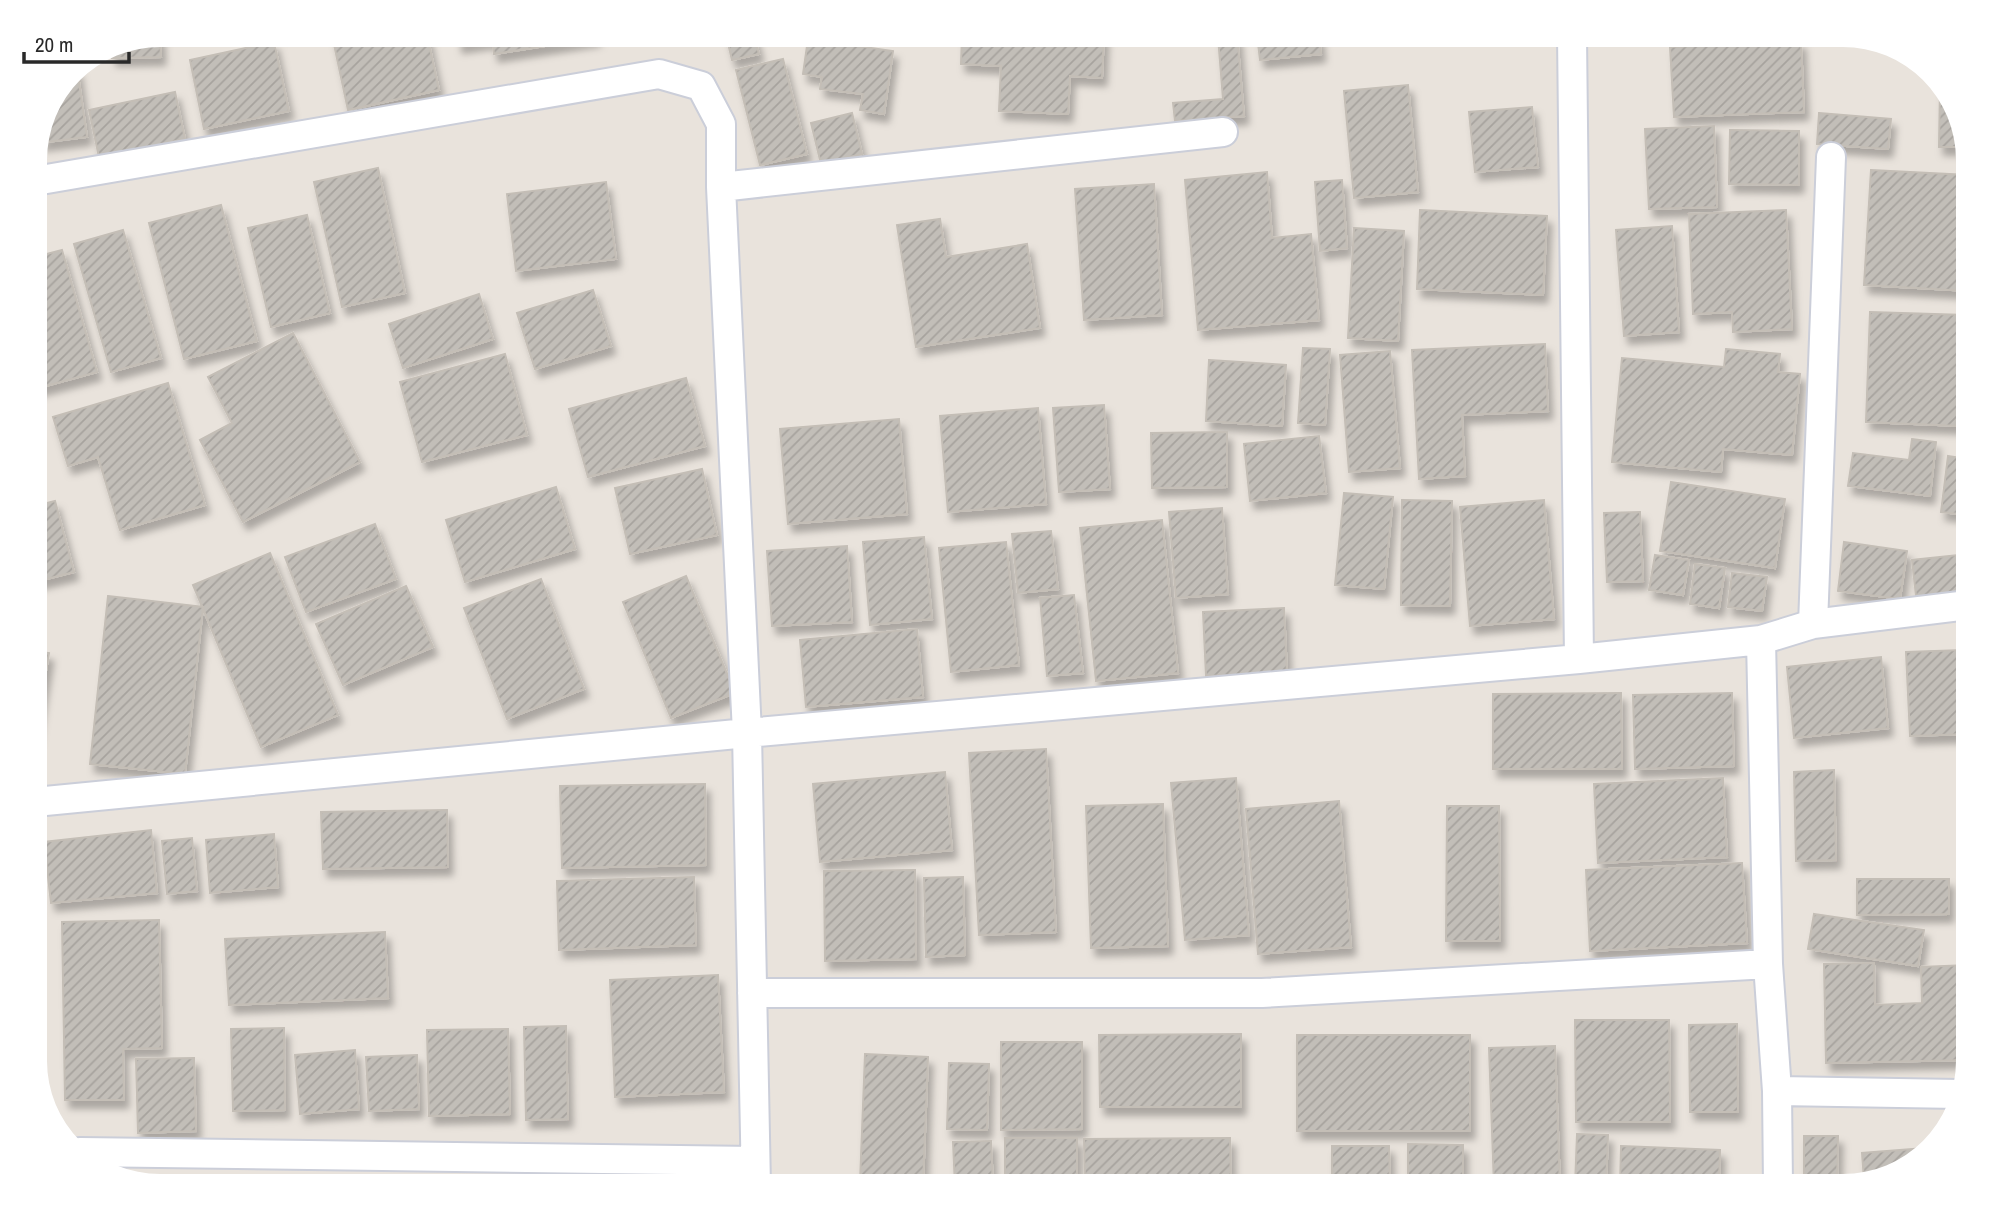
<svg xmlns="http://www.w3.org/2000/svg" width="2003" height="1221" font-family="'Archivo Narrow',sans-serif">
<defs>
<pattern id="building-hatch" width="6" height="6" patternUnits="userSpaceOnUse" patternTransform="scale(1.75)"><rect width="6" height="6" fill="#c2beb8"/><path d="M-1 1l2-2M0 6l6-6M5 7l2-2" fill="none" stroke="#a7a39e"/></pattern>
<filter id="shadow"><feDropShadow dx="4.5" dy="8" stdDeviation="3.5" flood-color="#0004"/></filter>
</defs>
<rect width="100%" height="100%" fill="#e9e3dc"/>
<path fill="url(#building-hatch)" stroke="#c4beb6" stroke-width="2" filter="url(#shadow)" d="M160 35 161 57 112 58V44Z
M332 35H427L439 90 348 110Z
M457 35H596V38L494 54 492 40 458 45Z
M726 35H754L759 54 732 60Z
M962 35H1104L1102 78 1070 76 1068 114 999 111 1001 66 961 64Z
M1237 35 1244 116 1175 121 1173 103 1223 99 1218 37Z
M1257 35H1319L1321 54 1260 60Z
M808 39 893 51 884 114 860 110 863 94 820 89 822 77 803 74Z
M1801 41 1804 112 1674 117 1670 47Z
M274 42 289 111 204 129 190 60Z
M783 59 807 154 760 165 736 70Z
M77 68 87 137 39 143 72 71Z
M1408 85 1418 192 1354 198 1344 91Z
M1940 86 1951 97 1966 147H1939Z
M175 92 185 139 99 157 89 110Z
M1532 107 1538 167 1475 172 1469 112Z
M852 113 862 154 821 164 811 123Z
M1819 113 1891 119 1888 149 1817 144Z
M1714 126 1717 207 1649 209 1645 129Z
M1730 130 1799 131V185L1729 184Z
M378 168 405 293 342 307 314 182Z
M1871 170 1968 175V291L1864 285Z
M1267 172 1272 238 1311 234 1319 320 1198 330 1185 180Z
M1342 180 1347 248 1320 251 1315 182Z
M606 182 616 259 516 271 507 194Z
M1154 184 1162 315 1084 320 1075 189Z
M221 205 257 341 184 359 149 223Z
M1420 210 1547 216 1543 295 1417 289Z
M1786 210 1792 329 1733 332 1732 312 1693 314 1689 214Z
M307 215 330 313 271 327 248 228Z
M940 219 946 257 1027 244 1040 328 916 347 897 225Z
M1672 226 1679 332 1624 336 1616 230Z
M1354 228 1404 231 1398 341 1348 338Z
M123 230 161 358 111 372 74 244Z
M62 250 97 372 35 389V257Z
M593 290 611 346 535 369 517 313Z
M479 294 493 339 403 368 389 324Z
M1870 312 1965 315 1960 426 1866 422Z
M293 333 360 462 243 522 200 440 232 423 208 377Z
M1545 344 1548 411 1462 415 1465 476 1419 479 1412 350Z
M1303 348 1330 349 1325 425 1298 423Z
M1726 349 1780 354 1778 372 1800 374 1792 455 1723 449 1721 472 1612 462 1622 358 1724 367Z
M1390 351 1400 468 1349 472 1340 355Z
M505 354 527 435 422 462 400 382Z
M1209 360 1286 365 1282 426 1206 421Z
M686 378 705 446 588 477 569 409Z
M168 383 205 505 120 530 98 457 68 466 53 417Z
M1104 405 1110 489 1059 492 1053 408Z
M1038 408 1046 504 948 512 940 416Z
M899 419 907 514 788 524 780 429Z
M1227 432V487L1152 488 1151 433Z
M1319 436 1326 493 1250 501 1244 444Z
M1912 439 1936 442 1930 496 1848 486 1853 453 1909 460Z
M1948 456 1968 459V515L1941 512Z
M702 469 717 535 630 554 615 488Z
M1671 482 1785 499 1775 568 1660 551Z
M556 487 575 549 465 582 446 520Z
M1344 493 1393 497 1384 589 1335 585Z
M1402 500 1452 501 1450 606 1401 605Z
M1544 500 1554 619 1470 626 1460 507Z
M55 501 74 572 35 582V506Z
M1222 508 1228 594 1176 598 1169 512Z
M1640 512 1643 581 1607 582 1604 513Z
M1162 520 1178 673 1096 681 1080 528Z
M375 524 396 579 306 612 285 557Z
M1051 531 1058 589 1018 593 1012 534Z
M924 537 932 619 870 625 863 542Z
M1006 542 1019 665 951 672 939 548Z
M1844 542 1907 551 1900 599 1838 591Z
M847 546 852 622 772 626 767 551Z
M270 553 338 715 261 747 193 585Z
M1655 555 1689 560 1683 595 1649 590Z
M1958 555 1962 592 1916 596 1912 560Z
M1695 564 1725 568 1719 608 1690 604Z
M1732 573 1767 577 1762 611 1728 607Z
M686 576 735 693 671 718 623 602Z
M541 579 584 689 507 719 464 608Z
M406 586 433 647 343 685 316 624Z
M1074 595 1083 673 1047 676 1040 598Z
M108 596 203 607 185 774 90 764Z
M1284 608 1287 673 1206 676 1203 612Z
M917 629 923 697 806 707 800 640Z
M1963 650 1967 734 1910 736 1906 652Z
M35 651 49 653 35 737Z
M1881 657 1888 728 1794 738 1787 667Z
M1621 693 1622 769H1493V694Z
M1732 693 1734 766 1635 769 1633 695Z
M1046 749 1056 932 979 935 969 753Z
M1834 770 1836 860 1796 861 1794 772Z
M945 772 952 850 820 862 813 784Z
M1236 778 1249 935 1185 940 1171 783Z
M1723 778 1727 857 1598 863 1594 784Z
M705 784 706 865 562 868 560 786Z
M1339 801 1351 947 1258 954 1246 809Z
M1163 804 1168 946 1091 948 1086 806Z
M1447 806H1499L1500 941H1446Z
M447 810 448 867 323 869 321 812Z
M151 830 157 893 51 903 44 842Z
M274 834 278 887 210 893 206 840Z
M192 838 197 891 167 894 162 841Z
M1742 863 1747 943 1590 951 1586 870Z
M915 870 916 959 825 961 824 871Z
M694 877 696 945 559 950 557 881Z
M963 877 965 955 926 957 924 878Z
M1857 879H1949V914L1857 915Z
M1814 914 1924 930 1918 966 1808 949Z
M159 920 162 1048 123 1049 124 1100H65L62 922Z
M385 932 388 998 229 1005 225 939Z
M1874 963 1875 1005 1922 1003 1921 967 1968 965V1060L1826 1063 1824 964Z
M718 975 724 1092 615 1097 610 980Z
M1575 1020H1669L1670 1122H1576Z
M1737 1024 1738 1112H1690L1689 1025Z
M566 1026 568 1119 526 1120 524 1027Z
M284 1028 285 1110 233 1111 231 1029Z
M508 1029 510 1114 429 1116 427 1030Z
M1241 1034V1107H1100L1099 1035Z
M1297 1035H1470V1131H1297Z
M1001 1042H1082V1129L1001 1130Z
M1555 1046 1560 1186H1494L1489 1048Z
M355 1050 359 1109 300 1114 295 1055Z
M865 1054 928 1057 923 1185 860 1182Z
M417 1055 419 1109 369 1111 366 1057Z
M194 1058 196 1131 138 1133 136 1059Z
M949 1063 989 1064 987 1130 947 1129Z
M1577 1134 1608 1135 1606 1186H1575Z
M1804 1136H1838L1837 1186H1804Z
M1005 1138H1077V1186H1005Z
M1230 1138 1231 1186H1085L1084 1139Z
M991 1141 993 1186H955L953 1142Z
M1408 1144 1463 1145V1186H1408Z
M1332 1146H1389L1390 1186H1332Z
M1621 1146 1720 1150 1719 1186H1620Z
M1926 1148 1905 1169 1864 1180 1862 1153Z"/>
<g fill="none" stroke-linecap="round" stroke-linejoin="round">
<defs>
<path id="minor" d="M1572 35 1579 659
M35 181 659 74 701 86 721 124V187L747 733 756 1186
M721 187 1223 132
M1813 624 1831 157
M1761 640 1768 964 1777 1091 1778 1186
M35 802 747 733 1579 659 1761 640 1813 624 1968 605
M752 993H1262L1768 964
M1777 1091 1959 1094
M80 1152 755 1161"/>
</defs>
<use href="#minor" stroke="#cbced9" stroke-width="32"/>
<use href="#minor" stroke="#fff" stroke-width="28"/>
</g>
<path d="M0 0H2003V1221H0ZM160 47H1843A113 113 0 0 1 1956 160V1061A113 113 0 0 1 1843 1174H160A113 113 0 0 1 47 1061V160A113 113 0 0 1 160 47Z" fill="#fff" fill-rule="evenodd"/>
<path d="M24 52v10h105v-10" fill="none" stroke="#292929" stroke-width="3.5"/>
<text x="35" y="52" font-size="21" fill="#292929" stroke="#ffffff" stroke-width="5" paint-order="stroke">20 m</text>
</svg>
